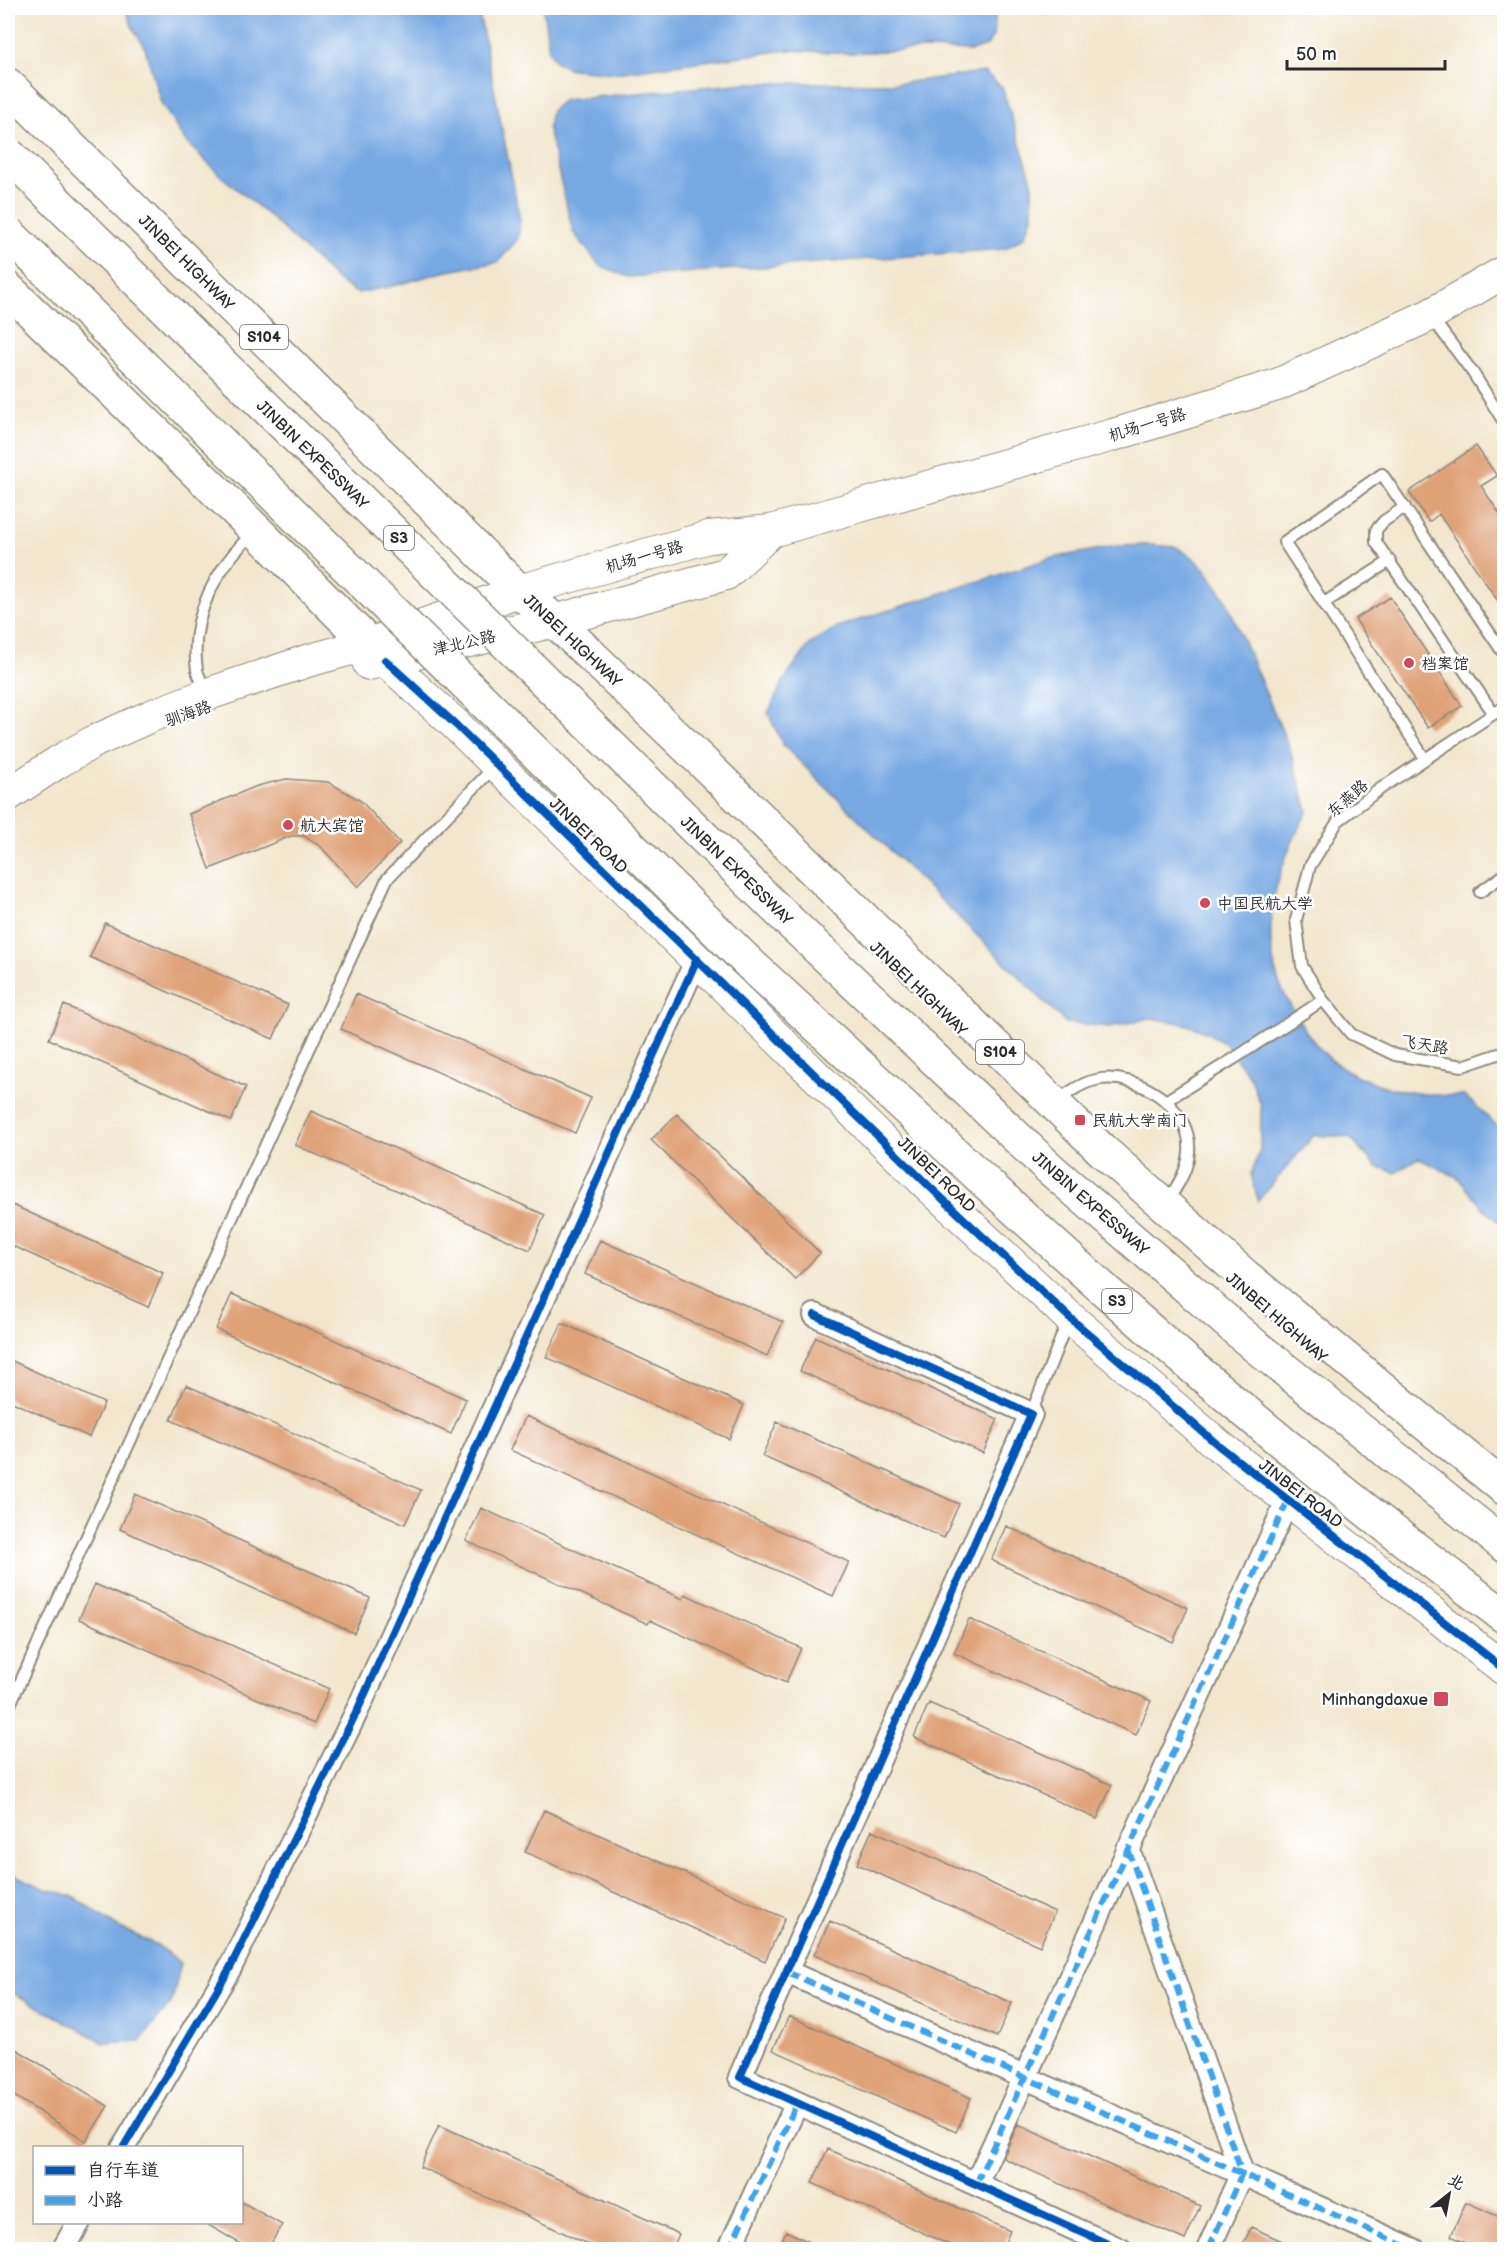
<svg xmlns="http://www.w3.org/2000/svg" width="1512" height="2257" font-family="'Balsamiq Sans','LXGW WenKai TC',sans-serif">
<rect width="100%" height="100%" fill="#fff"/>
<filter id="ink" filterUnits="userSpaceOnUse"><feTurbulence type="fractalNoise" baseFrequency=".0167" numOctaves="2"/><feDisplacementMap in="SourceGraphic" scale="12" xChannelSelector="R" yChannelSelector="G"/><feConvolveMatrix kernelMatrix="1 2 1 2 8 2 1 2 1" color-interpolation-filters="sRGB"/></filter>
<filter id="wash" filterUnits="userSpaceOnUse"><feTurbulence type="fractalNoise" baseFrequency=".008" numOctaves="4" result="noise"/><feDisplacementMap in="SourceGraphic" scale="24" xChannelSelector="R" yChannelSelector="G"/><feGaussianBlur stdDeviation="1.35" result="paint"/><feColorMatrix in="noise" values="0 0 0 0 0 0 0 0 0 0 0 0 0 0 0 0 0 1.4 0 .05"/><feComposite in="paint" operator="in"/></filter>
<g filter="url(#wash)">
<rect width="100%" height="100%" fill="#f2e7ce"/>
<path fill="#78a9e3" stroke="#526a87" stroke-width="1.5" d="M125 8H478L520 219 518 239 498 262 443 272 393 286 357 293 339 282 266 213 221 176 185 141 161 103 145 48 133 28Z
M543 8H996V9L994 34 987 46 971 51 927 49 849 53 787 50 615 73 571 69 557 63 549 51Z
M984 72 1002 87 1032 181V217L1024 237 1004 249 628 277 600 266 573 232 548 129 551 111 564 100 746 83H902Z
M1151 545 1176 547 1191 556 1204 568 1225 598 1289 747 1308 811C1280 860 1260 920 1277 977 1281 991 1290 1005 1297 1017 1308 1036 1324 1057 1343 1068 1380 1091 1423 1096 1465 1096L1504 1132V1226L1483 1208 1457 1177 1418 1158 1396 1173 1376 1166 1349 1137 1314 1135 1258 1201 1251 1174 1260 1151 1261 1106 1251 1079 1226 1045 1208 1033 1185 1024 1150 1018 1110 1027 1066 1023 783 745 768 713 783 682 809 645 837 627 1048 559 1116 546Z
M8 1872 46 1889 72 1896 118 1927 157 1945 181 1963 172 2002 140 2041 104 2043 8 1990Z"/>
<g id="blocks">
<path fill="#dfa178" d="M1476 446 1497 476 1481 486 1504 520V610L1439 514 1429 522 1409 492Z
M1390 597 1462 706 1428 728 1355 619Z
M286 779 328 782 344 791 361 801 400 843 358 887 320 846 304 836H291L210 869 189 814 257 786Z
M105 923 288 1005 273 1039 90 957Z
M356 994 591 1098 575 1133 341 1029Z
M64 1005 246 1087 231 1121 49 1039Z
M311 1111 545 1215 530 1250 295 1145Z
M677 1114 820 1253 795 1279 651 1140Z
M8 1203 163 1273 148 1307 8 1244Z
M600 1240 783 1322 767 1356 585 1274Z
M232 1294 466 1399 451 1434 216 1329Z
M562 1323 744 1405 729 1439 546 1357Z
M816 1337 998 1419 983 1453 800 1371Z
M8 1359 104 1403 89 1437 8 1400Z
M186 1385 421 1490 405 1524 171 1420Z
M526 1416 849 1562 833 1596 510 1450Z
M777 1422 959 1504 944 1538 762 1456Z
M135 1494 370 1598 354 1633 120 1529Z
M481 1508 683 1599 685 1594 801 1648 786 1683 650 1620 648 1624 466 1541Z
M1006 1526 1188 1608 1173 1642 991 1560Z
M95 1584 329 1689 314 1724 79 1619Z
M969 1619 1151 1701 1136 1735 954 1653Z
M929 1703 1112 1785 1097 1819 914 1737Z
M544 1810 785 1918 765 1961 525 1852Z
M872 1830 1055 1912 1040 1946 857 1864Z
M830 1921 1012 2003 997 2037 814 1955Z
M789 2016 971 2098 956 2132 773 2050Z
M8 2044 108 2106 86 2141 8 2092Z
M1018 2124 1200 2206 1185 2240 1003 2158Z
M439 2125 679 2234 672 2250H601L420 2167Z
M828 2149 1010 2231 1002 2250H961L812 2183Z
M242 2202 282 2225 267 2250H251L205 2223H242Z
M1466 2202 1504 2219V2250H1481L1451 2236Z
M1251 2227 1302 2250H1241Z
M786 2231 827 2250H778Z"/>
</g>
</g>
<g filter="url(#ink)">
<use href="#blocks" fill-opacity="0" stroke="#8e897c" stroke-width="1.5"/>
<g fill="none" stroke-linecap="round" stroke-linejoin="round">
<defs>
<path id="lane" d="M1432 318 1473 373 1504 422
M1405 507 1384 521 1376 530V542L1494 714
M1324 603 1390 561
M207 692C204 685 199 678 197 670 189 617 216 568 254 532
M1504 707 1380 789 1338 821 1310 866 1296 920 1302 966 1323 1000 1351 1034 1395 1055 1463 1066 1504 1052
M1425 759 1284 542 1382 474 1504 654
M1480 892 1504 875
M1167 1100 1235 1058 1323 1000
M1056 1102C1068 1093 1081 1083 1096 1080 1137 1071 1193 1108 1189 1152 1188 1170 1176 1189 1166 1202
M1031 1414 1068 1320
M8 1709 387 879 494 767"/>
<path id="street" d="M815 1315 1031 1414 740 2077 1121 2250
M1128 1849 1242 2173 1208 2250
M787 1972 1414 2250
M123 2148 230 1968 358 1709 697 959
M976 2184 1288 1500
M63 2250 79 2222
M729 2250 797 2103"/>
<path id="secondary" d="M385 660 456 725 931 1188 1069 1317 1218 1445 1504 1669
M369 664 543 624 726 574 771 531
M8 795 58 762 95 741 151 716 208 694 307 661 369 644 519 591 709 537 771 531 1113 435 1277 385 1430 315 1504 272"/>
<path id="primary" d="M8 85 519 591 555 621 688 748 1104 1152 1245 1276 1504 1488
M8 289 256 530 385 660"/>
<path id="highway" d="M790 922 1048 1167 1254 1345 1504 1545
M749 963C869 1073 986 1185 1108 1293 1235 1406 1368 1515 1504 1616"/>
</defs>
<use href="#lane" stroke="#8e897c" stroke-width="14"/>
<use href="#street" stroke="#8e897c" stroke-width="26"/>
<use href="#secondary" stroke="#8e897c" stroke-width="34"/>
<use href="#primary" stroke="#8e897c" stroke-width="36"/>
<use href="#highway" stroke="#8e897c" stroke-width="36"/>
<use href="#lane" stroke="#fff" stroke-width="10"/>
<use href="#street" stroke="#fff" stroke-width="22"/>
<use href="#secondary" stroke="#fff" stroke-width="32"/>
<use href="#primary" stroke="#fff" stroke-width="33"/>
<use href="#highway" stroke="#fff" stroke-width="33"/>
<defs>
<path id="highway-bridge" d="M8 154 790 922
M8 233 749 963"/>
</defs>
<use href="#highway-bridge" stroke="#8e897c" stroke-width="36" stroke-linecap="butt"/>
<use href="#highway-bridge" stroke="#fff" stroke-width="33"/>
<path stroke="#3ea3eb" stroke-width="6" stroke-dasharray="12 6" stroke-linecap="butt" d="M1128 1849 1242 2173 1208 2250
M787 1972 1414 2250
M976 2184 1288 1500
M729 2250 797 2103"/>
<defs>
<path id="cycleway" d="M385 660 456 725 931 1188 1069 1317 1218 1445 1504 1669
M815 1315 1031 1414 740 2077 1121 2250
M123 2148 230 1968 358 1709 697 959"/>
</defs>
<use href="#cycleway" stroke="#fff" stroke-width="11"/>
<use href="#cycleway" stroke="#0057b8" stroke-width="8"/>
</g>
</g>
<g fill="#d1495b" stroke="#fff" stroke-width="2">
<circle cx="1409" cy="663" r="6"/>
<circle cx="288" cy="825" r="6"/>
<circle cx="1205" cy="903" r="6"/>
<rect x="1074" y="1114" width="12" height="12" rx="3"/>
<rect x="1433" y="1691" width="16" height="16" rx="3"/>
</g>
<g text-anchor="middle" stroke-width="5" stroke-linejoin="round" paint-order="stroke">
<g fill="#fff" stroke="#6b6b6b" stroke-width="1.5">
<rect x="240" y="325" width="48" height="24" rx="4.5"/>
<rect x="384" y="526" width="30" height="24" rx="4.5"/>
<rect x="976" y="1040" width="48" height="24" rx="4.5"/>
<rect x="1102" y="1289" width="30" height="24" rx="4.5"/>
</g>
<g font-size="15" font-weight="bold" fill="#2b2b2b">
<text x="264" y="342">S104</text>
<text x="399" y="543">S3</text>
<text x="1000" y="1057">S104</text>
<text x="1117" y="1306">S3</text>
</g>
<g font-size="16" fill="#2b2b2b" stroke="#fff">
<text transform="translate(187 262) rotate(45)" y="6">JINBEI HIGHWAY</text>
<text transform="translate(1147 424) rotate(-17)" y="6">机场一号路</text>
<text transform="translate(313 454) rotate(44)" y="6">JINBIN EXPESSWAY</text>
<text transform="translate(644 556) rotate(-16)" y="6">机场一号路</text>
<text transform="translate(573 640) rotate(43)" y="6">JINBEI HIGHWAY</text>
<text transform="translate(464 642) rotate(-13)" y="6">津北公路</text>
<text transform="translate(188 713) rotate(-20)" y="6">驯海路</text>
<text transform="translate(1347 798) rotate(-41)" y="6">东燕路</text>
<text transform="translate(589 835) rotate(44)" y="6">JINBEI ROAD</text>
<text transform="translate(737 870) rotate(44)" y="6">JINBIN EXPESSWAY</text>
<text transform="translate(919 988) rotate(44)" y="6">JINBEI HIGHWAY</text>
<text transform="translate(1425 1044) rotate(10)" y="6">飞天路</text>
<text transform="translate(937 1174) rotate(44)" y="6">JINBEI ROAD</text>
<text transform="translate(1091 1203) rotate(41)" y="6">JINBIN EXPESSWAY</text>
<text transform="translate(1277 1317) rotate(41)" y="6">JINBEI HIGHWAY</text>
<text transform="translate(1301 1493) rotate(38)" y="6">JINBEI ROAD</text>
</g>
<g font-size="16" fill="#2b2b2b" stroke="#fff" text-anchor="start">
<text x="1421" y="669">档案馆</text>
<text x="300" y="831">航大宾馆</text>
<text x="1217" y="909">中国民航大学</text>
<text x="1092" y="1126">民航大学南门</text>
<text x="1428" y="1705" text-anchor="end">Minhangdaxue</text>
</g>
</g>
<rect width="1512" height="2257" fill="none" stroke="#fff" stroke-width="30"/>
<rect x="33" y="2146" width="210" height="78" fill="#ffffff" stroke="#aaaaaa" stroke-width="1.5"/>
<rect x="45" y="2166" width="30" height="9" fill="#0057b8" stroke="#aaaaaa" stroke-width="1.5"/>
<text x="87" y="2176" font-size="18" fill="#2b2b2b">自行车道</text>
<rect x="45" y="2196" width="30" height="9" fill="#3ea3eb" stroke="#aaaaaa" stroke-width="1.5"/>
<text x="87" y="2206" font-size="18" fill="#2b2b2b">小路</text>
<g transform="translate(1449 2194) rotate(31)" stroke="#ffffff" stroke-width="4.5" paint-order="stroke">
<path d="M0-4.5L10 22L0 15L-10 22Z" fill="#2b2b2b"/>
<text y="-9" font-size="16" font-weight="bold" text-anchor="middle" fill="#2b2b2b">北</text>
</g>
<path d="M1287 60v9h158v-9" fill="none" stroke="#2b2b2b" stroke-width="3"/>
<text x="1296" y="60" font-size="18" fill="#2b2b2b" stroke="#ffffff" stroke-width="4.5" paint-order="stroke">50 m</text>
</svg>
